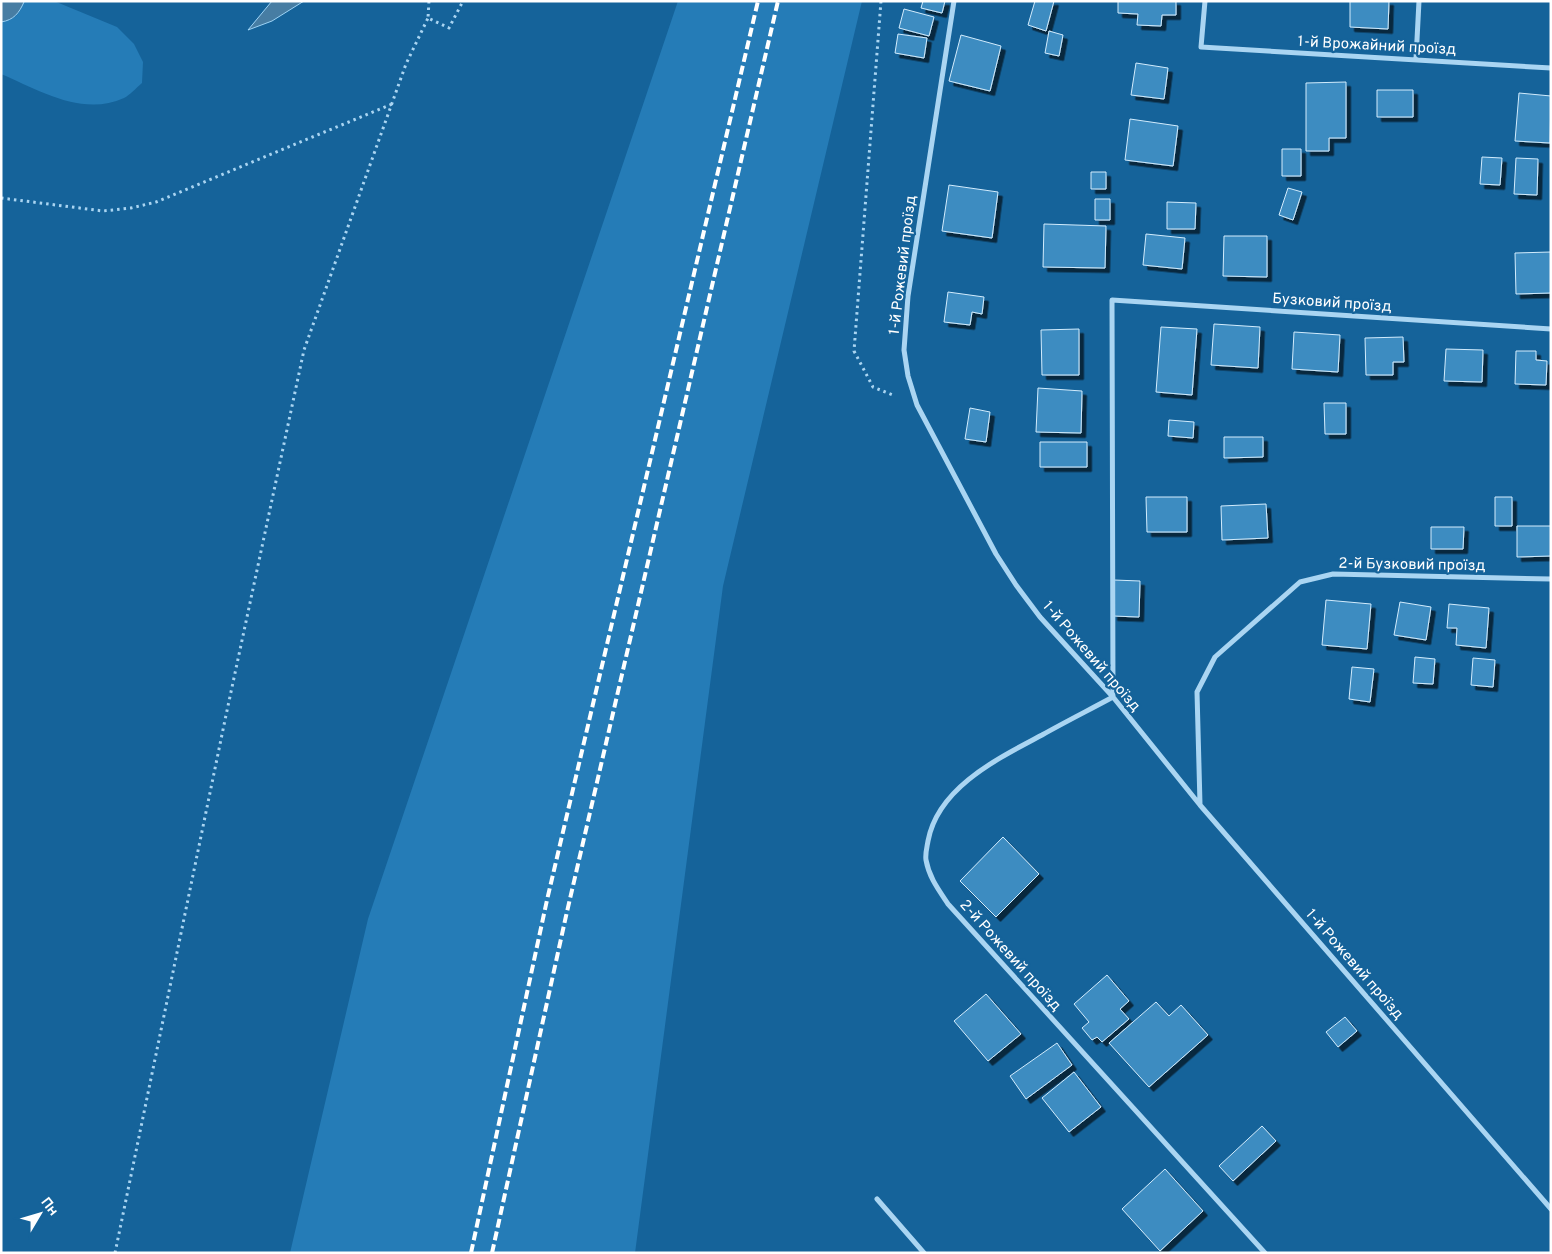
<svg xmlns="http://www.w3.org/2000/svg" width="1552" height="1254" font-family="Overpass,sans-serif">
<defs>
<filter id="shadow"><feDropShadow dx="4.5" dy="4.5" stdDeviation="0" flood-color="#0009"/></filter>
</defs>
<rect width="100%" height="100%" fill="#15639a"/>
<path fill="#257cb7" d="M24 1H54L117 27 134 44 143 62 142 83C136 88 130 95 124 98 82 117 39 90 1 74V22C16 19 19 14 24 1Z
M678 1H862L723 586 635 1253H290L368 919Z"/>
<path fill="#477da3" stroke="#9dd3f5" d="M1 1H24V2C19 13 14 20 1 22Z
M272 1H304L272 21 248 30Z"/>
<path fill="#3e8cc1" stroke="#d2ecfd" filter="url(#shadow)" d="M923 1H945L942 13 921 8Z
M1035 1H1054L1046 31 1028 25Z
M1118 1H1176V15H1162L1161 26 1137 25 1138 14 1118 13Z
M1350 1H1389L1388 29 1350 27Z
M904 9 934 17 929 36 899 28Z
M1049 31 1063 35 1059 56 1045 53Z
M898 34 927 38 924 58 895 53Z
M961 35 1001 46 990 91 949 81Z
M1136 63 1168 68 1164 99 1131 95Z
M1346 82V138H1329V151H1306V83Z
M1377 90H1413V117H1377Z
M1519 93 1551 96 1550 143 1515 141Z
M1130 119 1178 126 1173 166 1125 160Z
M1282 149H1301V176H1282Z
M1482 157 1502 158 1500 185 1480 184Z
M1516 158 1538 159 1537 195 1514 194Z
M1091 172H1106V189H1091Z
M949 185 998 192 992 238 942 231Z
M1288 188 1302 192 1293 220 1279 215Z
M1095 199H1110V220H1095Z
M1167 202 1196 203 1195 229H1167Z
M1044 224 1106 226 1105 268 1043 267Z
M1146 234 1185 238 1182 269 1143 265Z
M1224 236H1267V277L1223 276Z
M1551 252V293L1516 294 1515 253Z
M948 292 984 297 982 314 972 312 970 325 944 322Z
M1214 324 1260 327 1258 368 1211 365Z
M1161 327 1197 329 1192 395 1156 392Z
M1079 329V375H1042L1041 330Z
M1294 332 1340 335 1338 372 1292 369Z
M1403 337 1404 362H1393V375H1366L1365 338Z
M1446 349 1483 350 1482 382 1444 381Z
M1516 351H1536V360L1547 361 1546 385 1515 384Z
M1038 388 1082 391 1081 433 1036 432Z
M1324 403H1346V434H1325Z
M970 408 990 412 986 442 965 439Z
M1169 420 1194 422 1193 438 1168 436Z
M1224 437H1263V457L1224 458Z
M1040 442H1087V467H1040Z
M1146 497H1187V532H1147Z
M1495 497H1512V526H1495Z
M1266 504 1268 538 1222 540 1221 506Z
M1517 526H1551V556L1517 557Z
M1431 527H1464L1463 549H1431Z
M1114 580 1140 581 1139 617 1113 616Z
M1326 600 1371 604 1367 649 1322 645Z
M1400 602 1431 607 1426 640 1394 635Z
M1449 604 1489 608 1486 648 1456 645 1457 628H1447Z
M1415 657 1435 659 1433 684 1413 683Z
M1473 658 1495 660 1493 687 1471 685Z
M1352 667 1374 669 1370 702 1349 699Z
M1003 837 1039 874 996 917 960 881Z
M1107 975 1129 1001 1120 1009 1129 1019 1102 1042 1097 1037 1092 1040 1082 1028 1089 1022 1074 1004Z
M986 994 1021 1034 988 1061 954 1021Z
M1156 1002 1169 1016 1181 1005 1208 1035 1149 1087 1109 1043Z
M1345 1017 1357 1031 1338 1047 1326 1032Z
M1057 1043 1072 1065 1026 1099 1010 1076Z
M1074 1072 1101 1107 1069 1132 1042 1098Z
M1262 1126 1276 1141 1233 1181 1219 1166Z
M1165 1169 1203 1211 1160 1251 1122 1209Z"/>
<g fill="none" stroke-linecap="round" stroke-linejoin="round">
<path stroke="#aad5f2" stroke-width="3" stroke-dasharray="2.5 4" stroke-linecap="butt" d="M429 1 428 18 449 28 463 1
M881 1 854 351 873 387 895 396
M1 198 103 211 131 208 156 202 392 104
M115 1253 225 720 304 350 406 64 428 18"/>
<path stroke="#aad5f2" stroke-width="5" d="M954 1 908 296 904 350 908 376 917 405 996 554 1016 585 1040 617 1113 697 1200 805 1551 1209
M1205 1 1201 47 1551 68
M1416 59 1419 1
M1200 804 1197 692 1215 657 1300 582 1333 574 1551 579
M877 1199 924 1253
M1265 1253 948 904C938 889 929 877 926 860 925 854 927 847 928 841 938 787 999 758 1042 735 1065 722 1089 710 1113 697L1112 300 1551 329"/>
<path stroke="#fff" stroke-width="4" stroke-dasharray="9 4" stroke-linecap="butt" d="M471 1253 547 900 758 1
M492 1253 566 916 778 1"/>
</g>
<g text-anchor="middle" stroke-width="4.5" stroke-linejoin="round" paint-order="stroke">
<g font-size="15" fill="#fff" stroke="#15639a">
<text transform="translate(1377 45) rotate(3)" y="5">1-й Врожайний проїзд</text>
<text transform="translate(902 265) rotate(-83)" y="5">1-й Рожевий проїзд</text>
<text transform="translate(1332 302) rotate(4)" y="5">Бузковий проїзд</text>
<text transform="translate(1412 564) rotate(1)" y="5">2-й Бузковий проїзд</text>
<text transform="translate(1092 656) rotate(49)" y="5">1-й Рожевий проїзд</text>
<text transform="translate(1011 955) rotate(48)" y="5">2-й Рожевий проїзд</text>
<text transform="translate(1355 964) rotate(49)" y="5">1-й Рожевий проїзд</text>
</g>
</g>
<rect width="1552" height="1254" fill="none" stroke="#ffffff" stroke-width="5"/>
<g transform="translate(40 1214) rotate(52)" stroke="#15639a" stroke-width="4" paint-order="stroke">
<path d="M0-4L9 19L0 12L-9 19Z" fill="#ffffff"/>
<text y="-8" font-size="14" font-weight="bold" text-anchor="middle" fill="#ffffff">Пн</text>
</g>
</svg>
